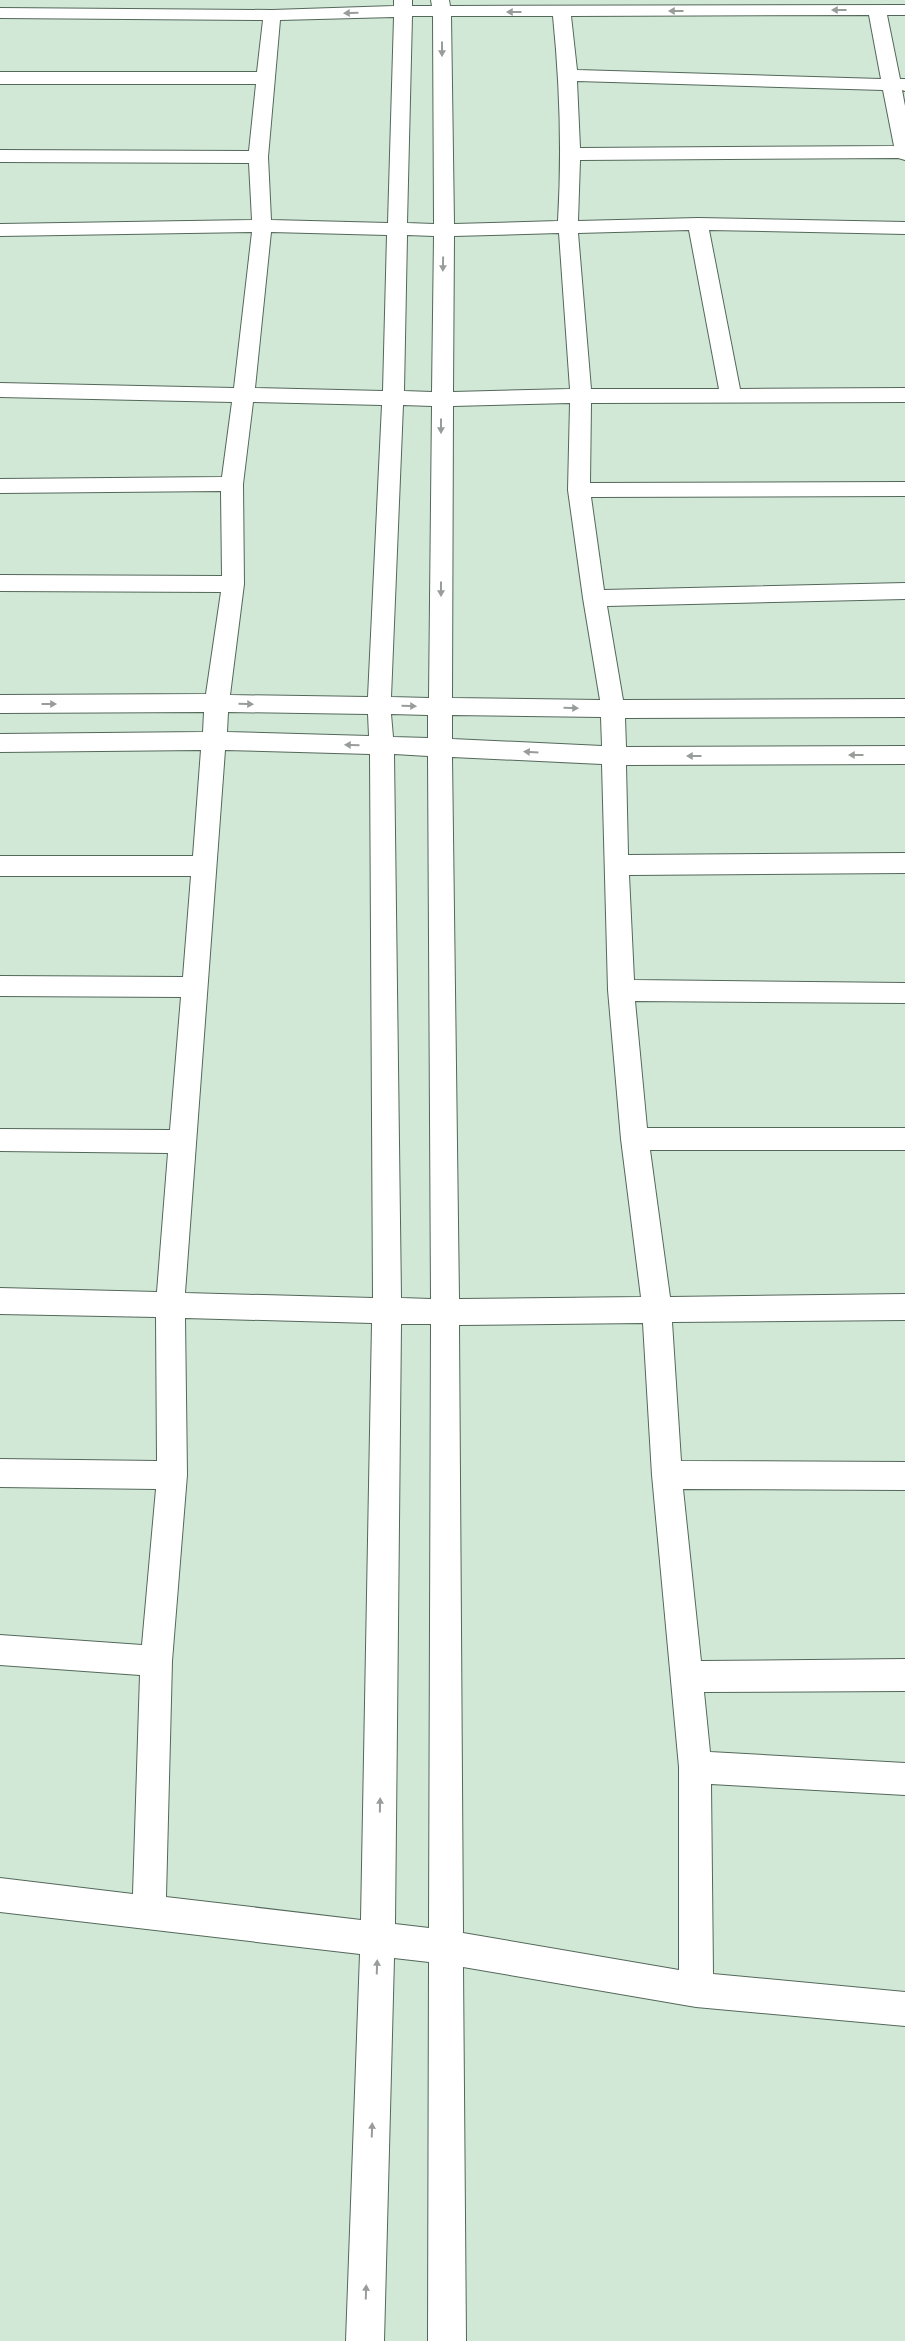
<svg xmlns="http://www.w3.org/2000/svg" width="905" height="2341" font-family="'Fira Sans',sans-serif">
<rect width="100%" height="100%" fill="#d1e8d7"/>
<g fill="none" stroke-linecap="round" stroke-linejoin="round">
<defs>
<path id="minor" d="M394 0H412V6H432L431 0H449L450 6 905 5V15H887L900 79H905V91L902 90 905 106V160L898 158 580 160 578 221 698 218 905 222V234L709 230 740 389 905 388V402L591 403 590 483 905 482V496L591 497 604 590 905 583V599L607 606 623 700 905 699V717L625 718 626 747 905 746V764L626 765 628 855 905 853V873L629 875 634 980 905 983V1003L635 1001 647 1128H905V1150H650L670 1297 905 1294V1320L672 1322 681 1461 905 1462V1490L683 1489 701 1661 905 1659V1691L704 1692 710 1752 905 1763V1795L711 1784 713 1974 905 1992V2026L696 2007 463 1967 466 2341H428L429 1962 394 1958 384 2341H346L360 1954 0 1912V1878L133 1894 140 1675 0 1665V1635L142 1645 156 1489 0 1487V1459L157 1461 156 1317 0 1314V1288L157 1292 168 1153 0 1151V1129L170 1130 181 997 0 996V976L183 977 191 876H0V856H193L201 750 0 752V734L203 732 204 712 0 713V695L206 694 221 592 0 591V575L222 576 221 491 0 493V479L222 477 232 402 0 397V383L234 388 252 232 0 236V224L252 220 249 163 0 162V150L249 151 256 84H0V72H257L263 20 0 18V8L272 10 394 6ZM869 15 881 79 577 70 571 16ZM412 16H433L434 224 407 223ZM451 16H553C560 85 562 152 558 221L454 224ZM394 17 388 223 271 220 268 157 280 20ZM577 81 883 90 894 146 580 148ZM689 230 719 389H591L578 233ZM271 232 387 235 383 391 255 388ZM559 233 570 389 453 392 454 236ZM407 235 434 236 432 392 404 391ZM253 402 382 405 368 697 230 695 244 584 243 484ZM570 403 568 490 583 598 600 700 452 698 453 406ZM403 405 432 406 429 698 391 697ZM228 712 368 714 369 736 227 732ZM391 714 428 715V738L393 737ZM452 715 601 717 602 746 452 739ZM225 750 370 754 373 1298 185 1293ZM394 754 428 756 431 1299 401 1298ZM452 757 602 764 608 990 621 1139 641 1297 459 1299ZM185 1318 372 1323 361 1920 166 1897 172 1661 187 1475ZM643 1323 652 1475 679 1767V1970L463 1933 459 1325ZM401 1324H431L429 1928 395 1924Z"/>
</defs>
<use href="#minor" stroke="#54685a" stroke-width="2"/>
<use href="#minor" fill="#fff" fill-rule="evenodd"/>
</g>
<defs><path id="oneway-solid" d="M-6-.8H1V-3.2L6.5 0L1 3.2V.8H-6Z" transform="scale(1.25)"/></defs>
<g fill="#999d9a">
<use href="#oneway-solid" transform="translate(839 10) rotate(180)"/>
<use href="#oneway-solid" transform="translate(676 11) rotate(180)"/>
<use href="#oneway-solid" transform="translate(514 12) rotate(180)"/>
<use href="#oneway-solid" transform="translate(351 13) rotate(178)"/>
<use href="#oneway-solid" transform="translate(442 49) rotate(90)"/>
<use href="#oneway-solid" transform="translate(443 264) rotate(91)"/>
<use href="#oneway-solid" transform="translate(441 426) rotate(90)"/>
<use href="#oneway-solid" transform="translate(441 589) rotate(90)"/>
<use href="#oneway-solid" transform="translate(49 704)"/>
<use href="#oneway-solid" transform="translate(246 704) rotate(1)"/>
<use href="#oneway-solid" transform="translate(409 706) rotate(1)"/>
<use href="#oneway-solid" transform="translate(571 708) rotate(1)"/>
<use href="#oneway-solid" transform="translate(352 745) rotate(-179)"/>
<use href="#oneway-solid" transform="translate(531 752) rotate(-177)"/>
<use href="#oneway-solid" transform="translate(856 755) rotate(180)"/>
<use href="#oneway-solid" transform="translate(694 756) rotate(180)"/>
<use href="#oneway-solid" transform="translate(380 1805) rotate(-89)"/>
<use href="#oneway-solid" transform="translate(377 1967) rotate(-88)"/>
<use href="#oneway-solid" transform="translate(372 2130) rotate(-88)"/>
<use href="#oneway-solid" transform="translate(366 2292) rotate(-88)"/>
</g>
</svg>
